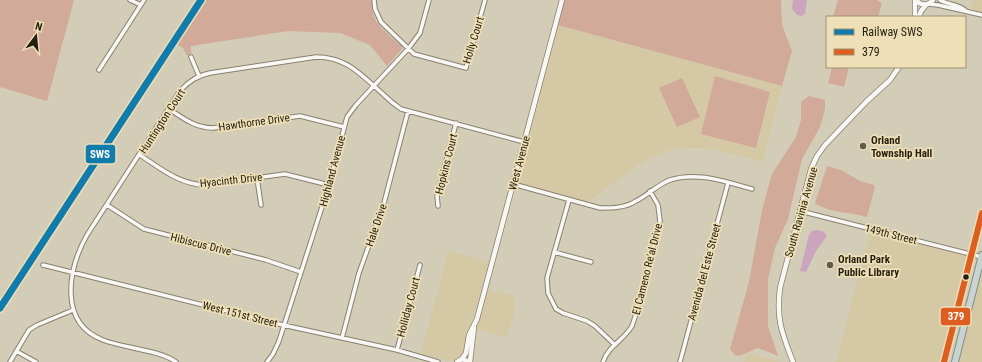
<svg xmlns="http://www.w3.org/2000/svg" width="982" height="362" font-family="'Roboto Condensed',sans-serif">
<rect width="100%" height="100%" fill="#d3ccb7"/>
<path fill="#d5c9a5" d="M973 0H982V13L971 11Z
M558 25 782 86 763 162 720 151 703 148H685L669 150 638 165 584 205 514 186Z
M871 230 970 256 943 362H836Z
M448 251 489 262 461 360 456 362 421 354Z
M982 271V362H959L967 328Z
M487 289 514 296 515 310 507 337 476 329Z
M747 353 782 362H744Z"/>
<path fill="#d1aa9a" d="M0 0H74L47 101 0 87Z
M205 0H372C372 6 372 13 375 19 380 28 394 40 402 46V49L387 66 370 45 340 33 288 31 191 46V54L187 56 183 48 175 43Z
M564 0H781L782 25 792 51 782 86 558 25Z
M838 0H877L882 3 878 17H833Z
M832 67H849L844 87 828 83Z
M715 76 770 92 756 148 701 134Z
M682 78 700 117 677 127 659 88Z
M809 96 825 100V109L820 127 802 159 788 219 775 248 768 279V326L778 356 758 348 739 356 735 355 730 349 749 282 762 210 772 174 796 137 801 120V102Z
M827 166 841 170 860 181 874 185 875 187 867 217C851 212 829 213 815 203Z"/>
<path fill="#cba5be" d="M793 0H807L805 14 801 16 797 15 792 9Z
M817 230 824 232 827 236 816 251 806 272 800 271 809 235 812 231Z"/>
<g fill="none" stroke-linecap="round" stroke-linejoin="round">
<defs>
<path id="minor" d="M130 0 141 5
M374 0 375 9 381 22 414 54 466 68 485 0
M940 0C948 5 959 4 966 11
M928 4 938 5 982 15
M191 57 199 76
M99 70 144 0
M169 109C183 118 195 128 213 128L300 116 344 127
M140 155C160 168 180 185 206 185L285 174 329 185
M257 178 261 205
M513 184 600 208C613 208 625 208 636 201 648 195 657 185 670 180 697 171 726 182 752 189
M569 200 547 278 548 293 556 309 563 313 587 321 595 326 615 345
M107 205 144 229 266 260 301 272
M438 206 437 196 456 123
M800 211 982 257
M554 252 591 262
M43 265 283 325 397 350 438 362
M342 338 359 273 384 203 408 111
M397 350 420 265
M16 351 36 362
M10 362 29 330 37 325 73 310
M176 362C160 350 123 348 103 340 58 323 68 269 87 235L180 91C189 81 197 76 210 73L316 57C348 57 362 76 384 95 389 100 395 105 401 109L524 142
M267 362 273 354 279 341 329 185 347 117 356 105 408 49 420 33 429 0
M603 362C608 346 624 340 632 326 633 323 634 320 635 317L660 221 658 205 650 191
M680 362 728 183"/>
<path id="tertiary" d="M916 0C921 6 928 6 933 0
M915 17V0
M919 17 921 11 926 5
M462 359 466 353 469 335 477 319 562 0
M457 362 462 359 470 362
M470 362 474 327
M793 362C782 333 776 320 780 288L811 169 817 156 825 145 866 102 890 80 899 67"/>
<path id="trunk" d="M944 362 982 213
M955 362 982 255"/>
</defs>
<use href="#minor" stroke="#878171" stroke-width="5.5"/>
<use href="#tertiary" stroke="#878171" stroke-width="6"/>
<use href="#trunk" stroke="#808d84" stroke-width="8"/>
<use href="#minor" stroke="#f8f7f4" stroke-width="3.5"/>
<use href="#tertiary" stroke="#f8f7f4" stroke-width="4.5"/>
<use href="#trunk" stroke="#c8d3d2" stroke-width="6"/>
<defs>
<path id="bus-1" d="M944 362 982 213"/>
</defs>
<use href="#bus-1" stroke="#eedfb6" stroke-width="9"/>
<use href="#bus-1" stroke="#dd5e20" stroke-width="6"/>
<defs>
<path id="rail-1" d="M0 308 201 0"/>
</defs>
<use href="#rail-1" stroke="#eedfb6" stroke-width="10"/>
<use href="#rail-1" stroke="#117bac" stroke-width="7"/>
</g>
<g fill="#615c4a" stroke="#eedfb6" stroke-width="1.5">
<circle cx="863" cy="146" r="4"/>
<circle cx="830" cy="265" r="4"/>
</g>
<circle fill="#241f0f" stroke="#eedfb6" stroke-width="1.5" cx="966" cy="277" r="3.5"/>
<g text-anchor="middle" stroke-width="3.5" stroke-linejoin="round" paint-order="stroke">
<g font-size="11" fill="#241f0f" stroke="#eedfb6">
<text transform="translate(473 40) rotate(-73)" y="4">Holly Court</text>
<text transform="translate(162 121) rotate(-57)" y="4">Huntington Court</text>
<text transform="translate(254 122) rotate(-8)" y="4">Hawthorne Drive</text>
<text transform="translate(519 163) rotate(-75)" y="4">West Avenue</text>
<text transform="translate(446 164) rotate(-76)" y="4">Hopkins Court</text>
<text transform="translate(332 171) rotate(-75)" y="4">Highland Avenue</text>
<text transform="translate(231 180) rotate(-6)" y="4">Hyacinth Drive</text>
<text transform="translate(801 212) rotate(-74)" y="4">South Ravinia Avenue</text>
<text transform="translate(376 225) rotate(-71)" y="4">Hale Drive</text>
<text transform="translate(891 234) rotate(14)" y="4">149th Street</text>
<text transform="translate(201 244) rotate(14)" y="4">Hibiscus Drive</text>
<text transform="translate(647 269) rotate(-76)" y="4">El Cameno Re'al Drive</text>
<text transform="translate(704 272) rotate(-75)" y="4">Avenida del Este Street</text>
<text transform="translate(408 307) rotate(-75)" y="4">Holliday Court</text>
<text transform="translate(240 314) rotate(14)" y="4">West 151st Street</text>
</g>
<g font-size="11" font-weight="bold" fill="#241f0f" stroke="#eedfb6" text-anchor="start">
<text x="871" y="144">Orland<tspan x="871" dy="13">Township Hall</tspan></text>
<text x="838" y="263">Orland Park<tspan x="838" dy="13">Public Library</tspan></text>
</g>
</g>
<g stroke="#eedfb6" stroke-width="1.5">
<rect x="85" y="144" width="31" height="20" rx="4" fill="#117bac"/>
<rect x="940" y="307" width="31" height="19" rx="4" fill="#dd5e20"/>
</g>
<g font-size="11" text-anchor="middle" font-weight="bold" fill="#fff">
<text x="100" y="158">SWS</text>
<text x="956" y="320">379</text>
</g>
<rect x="826" y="16" width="140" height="52" fill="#eedfb6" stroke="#9d9273"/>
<rect x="834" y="29" width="20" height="6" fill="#117bac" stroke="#9d9273"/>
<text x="862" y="36" font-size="12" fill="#241f0f">Railway SWS</text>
<rect x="834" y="49" width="20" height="6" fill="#dd5e20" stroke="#9d9273"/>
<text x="862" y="56" font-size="12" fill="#241f0f">379</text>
<g transform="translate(36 36) rotate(16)" stroke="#eedfb6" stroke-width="3" paint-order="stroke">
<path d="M0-3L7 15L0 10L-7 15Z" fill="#241f0f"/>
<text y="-6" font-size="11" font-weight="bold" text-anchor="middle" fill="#241f0f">N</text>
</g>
</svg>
